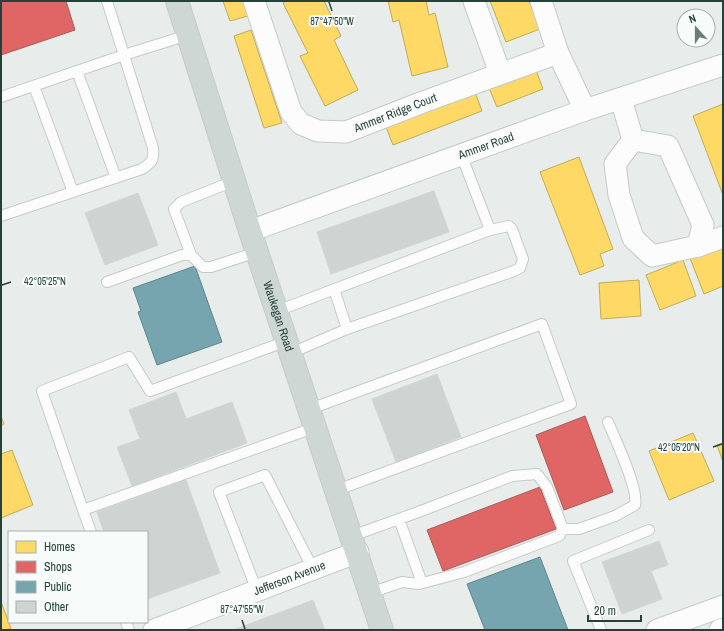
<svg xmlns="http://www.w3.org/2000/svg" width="724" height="631" font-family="'Archivo Narrow',sans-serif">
<rect width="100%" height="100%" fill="#e8edeb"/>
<path fill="#ffd966" stroke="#bdac59" d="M223 1H243L248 16 230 21Z
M286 1H324L341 36 334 40 358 90 325 106 300 56 308 53 283 3Z
M388 1H426L429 15 435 13 448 67 412 76 399 20 393 22Z
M490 1H529L540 29 506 42Z
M251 30 282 123 264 128 234 36Z
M536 70 543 89 497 107 489 88Z
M475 92 482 111 393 145 386 127Z
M723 104V195L693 116Z
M579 157 613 249 600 254 604 266 580 275 540 172Z
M723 245V286L704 294 690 258Z
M683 260 696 296 660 310 646 275Z
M639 280 641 316 601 319 599 283Z
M1 416 4 424 1 426Z
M693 433 714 481 669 500 649 451Z
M723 443V462L717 445Z
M12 450 33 505 1 518V454Z
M1 602 11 628 7 630H1Z"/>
<path fill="#e06666" stroke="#a85b59" d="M1 1H66L75 30 1 55Z
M585 416 613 492 564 510 536 435Z
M540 487 556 529 443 571 427 530Z"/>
<path fill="#76a5af" stroke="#5d878c" d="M195 266 222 342 157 365 138 312 141 311 133 288Z
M540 557 568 630H485L467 584Z"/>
<path fill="#cfd4d2" stroke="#d1d6d4" d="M434 191 449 232 331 274 317 232Z
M138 193 158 245 105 265 85 213Z
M437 374 461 437 396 462 372 399Z
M176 392 186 419 232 402 247 443 132 486 117 447 140 439 129 410Z
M186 480 220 573 147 599V532H104L97 512Z
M659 541 668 565 651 571 662 599 622 614 602 562Z
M313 600 325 630H233Z"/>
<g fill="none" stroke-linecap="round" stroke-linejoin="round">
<defs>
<path id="service" d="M77 71 116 178
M34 86 73 192
M1 97 124 55 188 35
M1 216 142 169C152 162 154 161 153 148L107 1
M191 255 174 209 181 202 234 181
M107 282 182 255H191L203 267H211L257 252
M277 311 490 230 461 154
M347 329 514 271 520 268 523 259 512 229 509 226 490 230
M287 341 150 391 129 357 42 391 83 510 316 427
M291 353 347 329 334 289
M310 409 542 324 571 404 337 490
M83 510 91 532
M399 519 422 583
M563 529H579L615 516 635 505C639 489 615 439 608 422
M352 536 421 511 512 476 537 474 547 487 563 529 559 536 464 572 419 584 402 582 370 593
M257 591 219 492 265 475 313 569
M126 622 129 630
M601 630 573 561 649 530"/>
<g id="minor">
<path id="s1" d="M254 1 291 112 301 124 318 131 346 132 423 102 558 53 585 110"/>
<path d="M474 1 500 73"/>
<path d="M541 1 558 53"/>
<path d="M621 99 633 140 668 146 703 225 698 246 652 256 633 238 619 195 615 164 633 140"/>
<path id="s2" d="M250 231 585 110 723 65"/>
<path d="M698 246 723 237"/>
<path id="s3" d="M154 630 358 552"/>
<path d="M657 630 723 606"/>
<path d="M720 630 723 629"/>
</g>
<g id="primary">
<path id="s4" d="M177 1 250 231 382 630"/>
</g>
</defs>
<use href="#service" stroke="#c5cac8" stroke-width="12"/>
<use href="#minor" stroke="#c5cac8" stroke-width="23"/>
<use href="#primary" stroke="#c3ccc9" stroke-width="24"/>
<use href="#service" stroke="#fcfcfc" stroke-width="10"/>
<use href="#minor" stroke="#fcfcfc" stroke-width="21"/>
<use href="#primary" stroke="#cfd7d5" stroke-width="22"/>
</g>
<path fill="none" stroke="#24423a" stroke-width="1.5" d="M329 2 332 11M2 285 11 282M713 447 722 444M242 620 245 629"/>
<g text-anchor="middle" stroke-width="4" stroke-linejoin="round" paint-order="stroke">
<g font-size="12" fill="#24423a" stroke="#f7fbf9">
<text dy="4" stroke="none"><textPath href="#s1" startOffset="232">Ammer Ridge Court</textPath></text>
<text dy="4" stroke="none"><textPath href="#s2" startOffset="251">Ammer Road</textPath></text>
<text dy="4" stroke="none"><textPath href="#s4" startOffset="331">Waukegan Road</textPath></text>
<text dy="4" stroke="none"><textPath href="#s3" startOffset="145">Jefferson Avenue</textPath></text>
</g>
</g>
<g font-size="10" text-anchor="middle" fill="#24423a" stroke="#f7fbf9" stroke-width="4" stroke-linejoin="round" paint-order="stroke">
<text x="332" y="25">87°47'50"W</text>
<text x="45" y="285">42°05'25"N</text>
<text x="679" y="451">42°05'20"N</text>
<text x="242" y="613">87°47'55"W</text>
</g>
<rect width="724" height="631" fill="none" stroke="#24423a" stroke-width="4"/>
<rect x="8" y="531" width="140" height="92" fill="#f7fbf9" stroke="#a3b1ad"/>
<rect x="16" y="541" width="20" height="12" fill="#ffd966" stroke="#a3b1ad"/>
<text x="44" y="551" font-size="12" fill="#24423a">Homes</text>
<rect x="16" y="561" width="20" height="12" fill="#e06666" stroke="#a3b1ad"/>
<text x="44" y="571" font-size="12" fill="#24423a">Shops</text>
<rect x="16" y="581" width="20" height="12" fill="#76a5af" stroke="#a3b1ad"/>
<text x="44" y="591" font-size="12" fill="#24423a">Public</text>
<rect x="16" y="601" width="20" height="12" fill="#cfd4d2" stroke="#a3b1ad"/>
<text x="44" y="611" font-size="12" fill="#24423a">Other</text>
<g transform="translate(696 28) rotate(339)"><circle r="19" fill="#f7fbf9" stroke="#a3b1ad"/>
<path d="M0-3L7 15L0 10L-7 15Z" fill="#697e78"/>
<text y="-6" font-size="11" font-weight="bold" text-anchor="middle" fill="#24423a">N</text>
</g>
<path d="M588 615v6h53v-6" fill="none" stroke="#24423a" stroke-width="2"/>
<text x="594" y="615" font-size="12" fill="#24423a" stroke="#f7fbf9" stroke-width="3" paint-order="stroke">20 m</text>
</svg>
